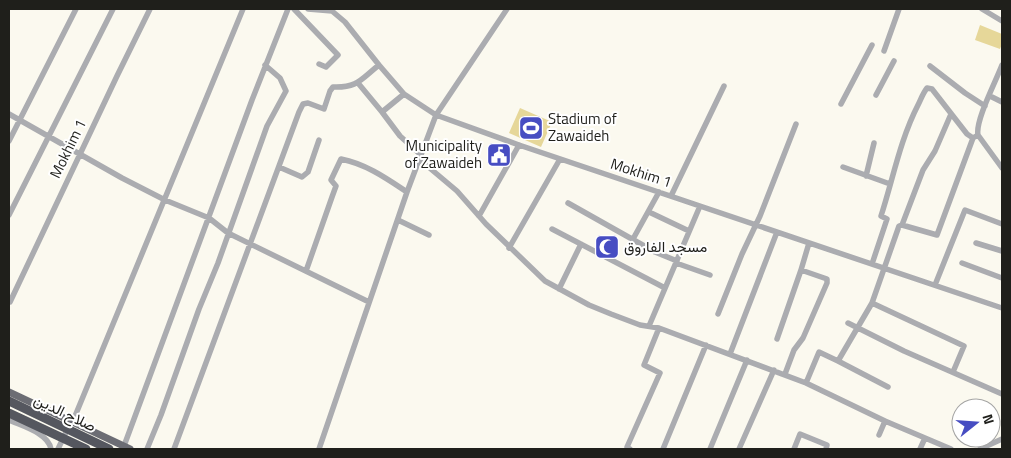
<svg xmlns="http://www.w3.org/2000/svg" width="1011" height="458" font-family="'Titillium Web',Vazirmatn,sans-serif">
<rect width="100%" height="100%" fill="#fbf9ef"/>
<path fill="#e6d799" d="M980 25 1002 34V44L1000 49 975 40Z
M520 108 552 122 541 147 509 133Z"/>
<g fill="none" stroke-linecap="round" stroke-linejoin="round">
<path stroke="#abacb0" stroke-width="5.5" d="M294 9 338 55 326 67 319 64
M308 9 332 11 345 22 379 65 404 94 436 115 519 145 1002 308
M982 9 1002 21
M884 51 899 9
M1002 65C996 81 975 121 978 135L1002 168
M930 66 965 93 985 106
M358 83 382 112 404 94
M876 95 894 61
M990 96 1002 102
M841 104 872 45
M382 112 400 136 421 155
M9 114 122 178 165 200 209 218 228 233 369 302
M9 141 76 9
M419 159 457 191 486 224 545 281 589 305 611 314 640 325 659 328 806 383 819 352 838 361 872 303 899 226 902 225 923 170 935 151 951 114
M279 167 302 177 308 172 319 140
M843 167 890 184
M866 176 874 143
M671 196 724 86
M568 203 655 252 677 261
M649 212 689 231
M9 215 113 9
M479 216 519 145
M398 220 429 235
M902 225 937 235 973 138
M552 229 665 288
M633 239 659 192
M976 243 1002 251
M509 248 560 159
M676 263 710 275
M962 263 1002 278
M872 264 887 219 881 216C893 179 900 140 918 105 921 99 923 93 927 88L932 89 967 134 973 138 978 135
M306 271 332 197 336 186 331 180 341 159C366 164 386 178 407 192
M935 285 965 210 1002 224
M559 289 581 244
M10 302 117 76 150 9
M872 303 964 346 953 372
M718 314 742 254 760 216 796 124
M848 323 904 351 1002 394
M649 326 700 206
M777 339 801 270 809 243
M730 354 777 232
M838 361 888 387
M785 374 794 350 803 338 827 283V279L801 270
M806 383 885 421
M9 420C22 426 48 433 51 449
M73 421 243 9
M879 435 885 421 951 449
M124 446 252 100 288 9
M58 449 67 430
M147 449 161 415 199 309 218 263 267 126 286 91 280 78 265 65
M174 449 299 112 303 104 308 103 324 109 330 91 333 87C358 88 361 79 379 65
M319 449 407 192 436 115 507 9
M630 449 627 447 660 373 644 365 659 328
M663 449 706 345
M710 449 747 360
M739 449 774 370
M794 449 800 434 827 445 826 449
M920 449 925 438
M980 449 1002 439"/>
<path stroke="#6c6d74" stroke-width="7" d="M9 392 130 449"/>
<path stroke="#55575f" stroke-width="9" d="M9 401 109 449
M9 413 86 449"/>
</g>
<defs>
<symbol id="stadium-square" viewBox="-11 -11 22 22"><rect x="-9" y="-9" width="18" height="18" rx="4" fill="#474dc2" stroke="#fff"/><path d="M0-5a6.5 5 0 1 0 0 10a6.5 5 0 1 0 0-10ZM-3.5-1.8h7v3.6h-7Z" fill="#fff"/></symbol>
<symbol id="civic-square" viewBox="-11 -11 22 22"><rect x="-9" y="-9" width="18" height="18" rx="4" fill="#474dc2" stroke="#fff"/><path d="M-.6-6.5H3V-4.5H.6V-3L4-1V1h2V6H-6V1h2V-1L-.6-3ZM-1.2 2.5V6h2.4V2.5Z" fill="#fff"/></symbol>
<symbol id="mosque-square" viewBox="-11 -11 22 22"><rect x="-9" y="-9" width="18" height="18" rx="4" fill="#474dc2" stroke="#fff"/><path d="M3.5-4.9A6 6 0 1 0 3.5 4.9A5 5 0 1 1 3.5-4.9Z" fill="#fff"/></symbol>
</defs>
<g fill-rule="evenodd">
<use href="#stadium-square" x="517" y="114" width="28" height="28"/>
<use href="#civic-square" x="485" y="141" width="28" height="28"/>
<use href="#mosque-square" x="593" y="233" width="28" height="28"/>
</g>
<g text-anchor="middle" stroke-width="4" stroke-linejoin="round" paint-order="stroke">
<g font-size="15" fill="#1f1f1b" stroke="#fff" text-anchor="start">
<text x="548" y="124">Stadium of<tspan x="548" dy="17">Zawaideh</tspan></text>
<text x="482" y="151" text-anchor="end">Municipality<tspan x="482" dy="17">of Zawaideh</tspan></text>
<text x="624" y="252">مسجد الفاروق</text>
</g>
<g font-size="15" fill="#1f1f1b" stroke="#fff">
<text transform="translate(68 149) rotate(-64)" y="5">Mokhim 1</text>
<text transform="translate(641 173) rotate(18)" y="5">Mokhim 1</text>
<text transform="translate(65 413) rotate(26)" y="5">صلاح الدين</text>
</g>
</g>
<rect width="1011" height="458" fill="none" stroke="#1f1f1b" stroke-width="20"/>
<g transform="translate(976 423) rotate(73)"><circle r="24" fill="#ffffff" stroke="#a5a5a4"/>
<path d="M0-4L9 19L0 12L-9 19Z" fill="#474dc2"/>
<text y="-8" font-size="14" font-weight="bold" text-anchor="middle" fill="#1f1f1b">N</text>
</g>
</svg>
